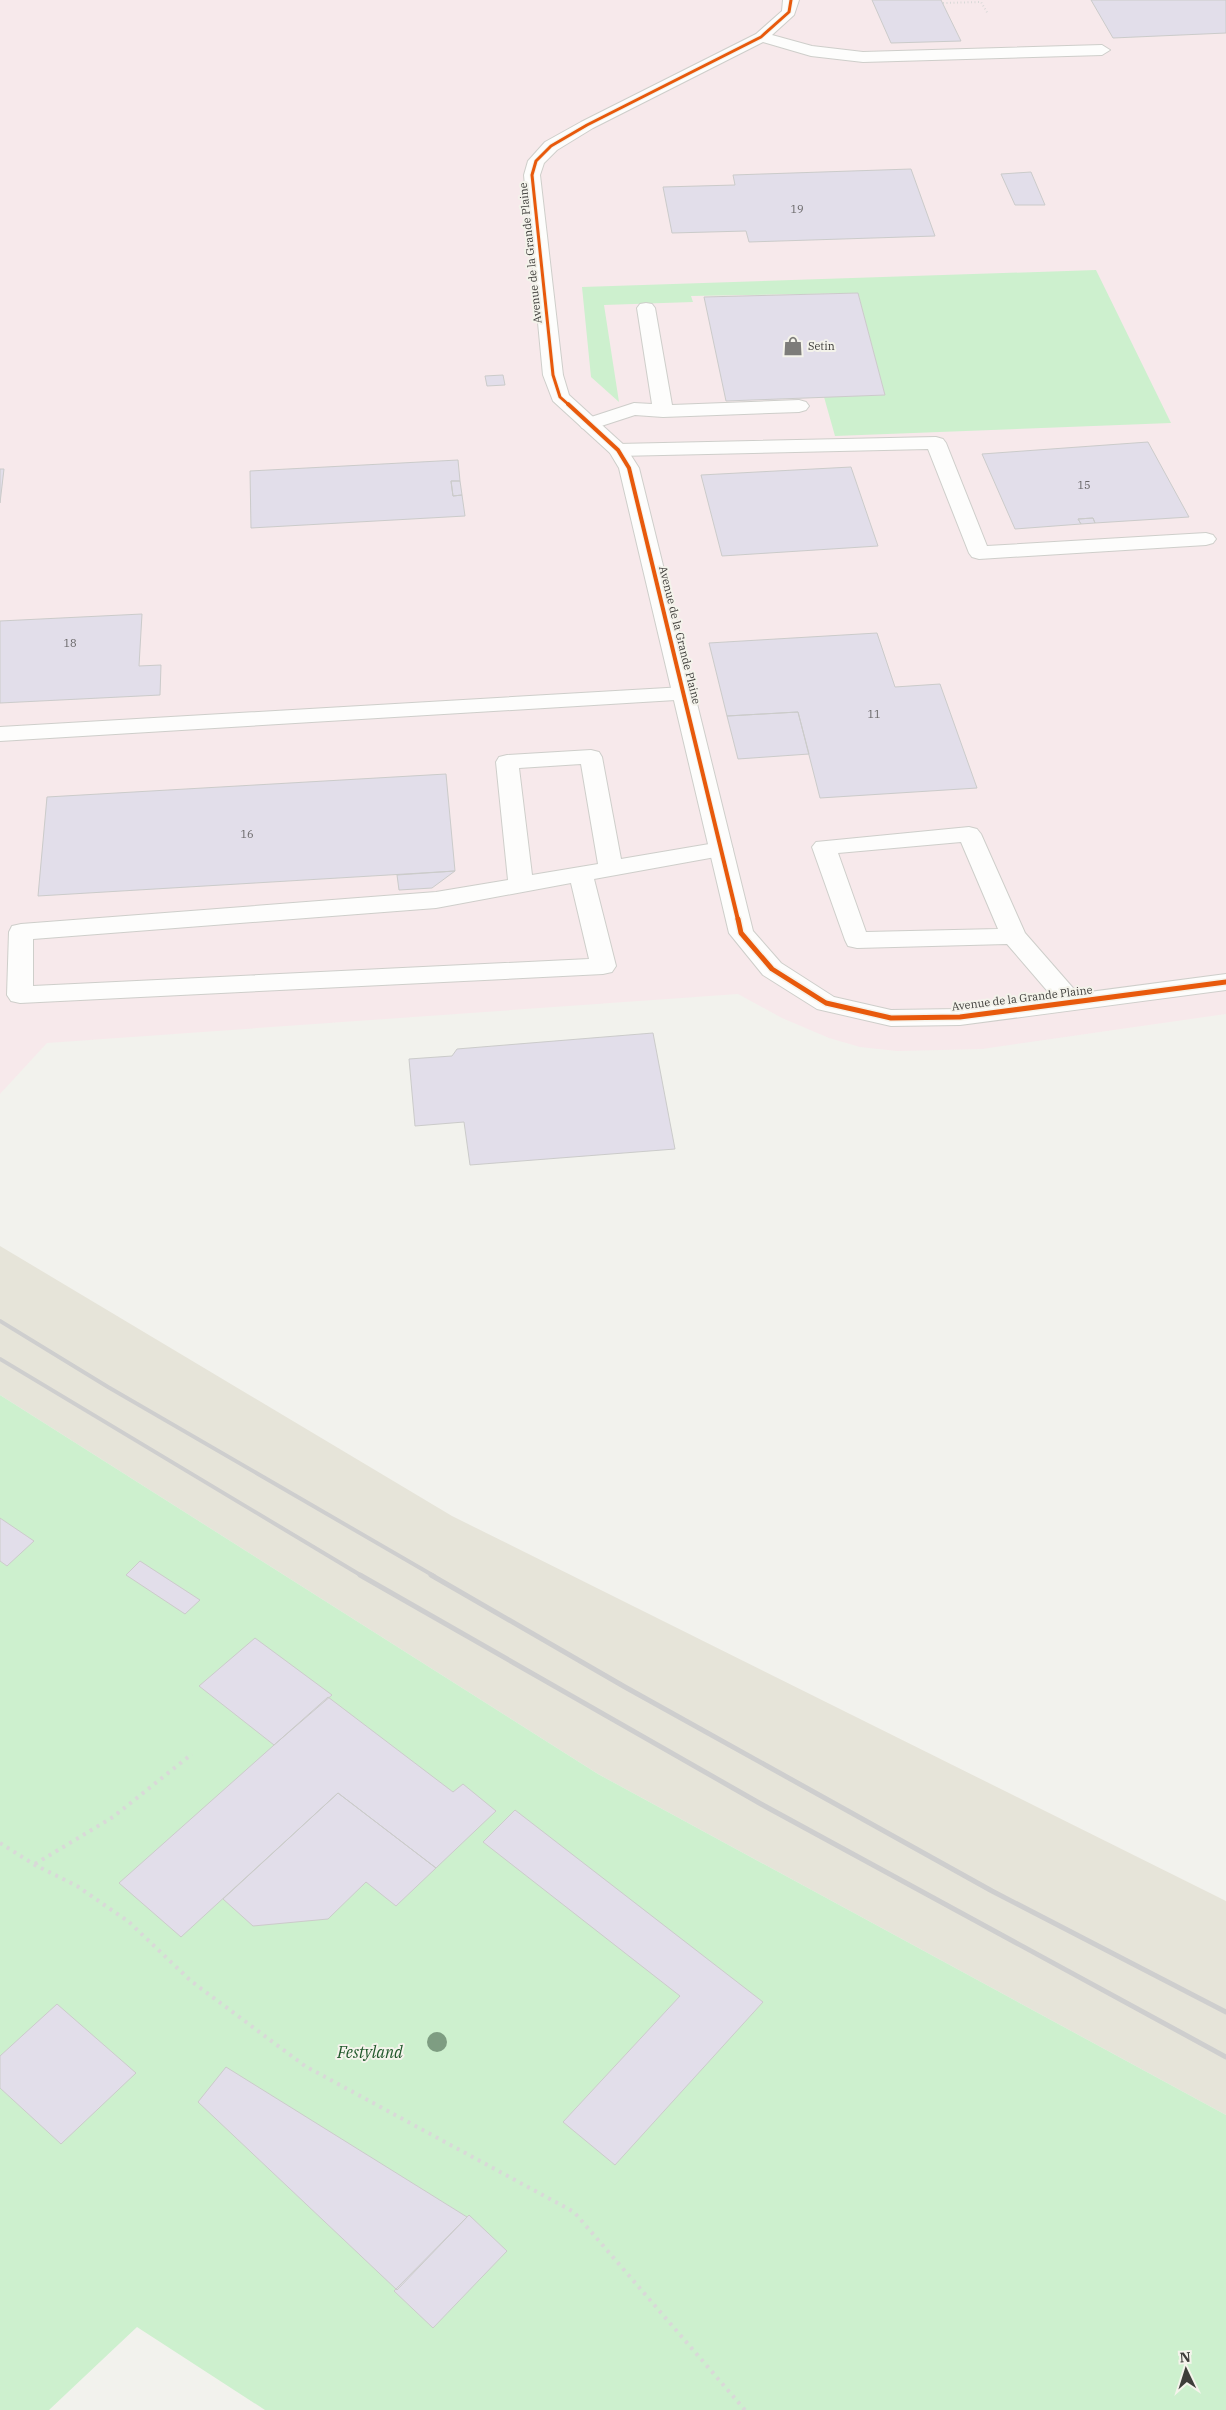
<svg xmlns="http://www.w3.org/2000/svg" width="1226" height="2410" font-family="'IBM Plex Serif',serif">
<rect width="100%" height="100%" fill="#f2f2ed"/>
<path fill="#e6e4d9" d="M0 1246 452 1516 1226 1901V2115L598 1774 0 1395Z"/>
<path fill="#f7e9eb" d="M0 0H1226V1014L982 1049 897 1051 860 1047 829 1038 782 1018 738 994 47 1043 0 1094Z"/>
<path fill="#cdf0ce" d="M1096 270 1171 423 835 436 824 397 885 395 858 293 691 296 693 302 604 305 619 402 591 377 582 287Z
M0 1395 598 1774 1226 2115V2410H265L137 2327 49 2410H0Z"/>
<path fill="#e2deea" stroke="#cbcbca" d="M872 0H941L961 41 891 43Z
M1091 0H1226V33L1113 38Z
M911 169 935 236 749 242 746 231 672 233 663 187 735 185 733 175Z
M1031 172 1045 205H1015L1001 174Z
M858 293 885 395 726 401 704 297Z
M503 375 505 385 487 386 485 376Z
M1148 442 1189 517 1095 523 1093 518 1078 519 1081 524 1015 529 982 454Z
M458 460 460 481H451L453 496 462 495 465 516 251 528 250 471Z
M851 467 878 546 722 556 701 475Z
M0 469H4L0 503Z
M451 481H460L462 495 453 496Z
M1093 518 1095 523 1081 524 1078 519Z
M142 614 139 666 161 665 160 695 0 703V621Z
M877 633 895 687 940 684 977 788 820 798 798 712 727 716 709 643Z
M798 712 809 754 738 759 727 716Z
M446 774 455 871 38 896 47 797Z
M455 871 432 888 399 890 397 875Z
M653 1033 675 1149 470 1165 464 1122 415 1126 409 1059 452 1056 457 1049Z
M0 1518 34 1541 7 1566 0 1561Z
M140 1561 200 1600 185 1614 126 1575Z
M255 1638 332 1695 274 1745 199 1686Z
M328 1697 453 1792 463 1784 496 1811 436 1868 338 1793 181 1937 119 1883Z
M338 1793 436 1868 396 1906 366 1882 328 1919 253 1926 223 1899Z
M515 1810 763 2002 615 2165 563 2122 680 1996 483 1842Z
M57 2004 136 2073 61 2144 0 2088V2056Z
M226 2067 467 2217 397 2290 198 2102Z
M469 2215 507 2251 433 2328 394 2291Z"/>
<g fill="none" stroke-linecap="round" stroke-linejoin="round">
<defs>
<path id="lane" d="M646 303 652 304 655 308 672 405 799 400 806 402 809 406 806 410 799 412 663 417 635 415 589 430 582 428 579 424 582 420 634 403 652 404 637 308 640 304Z
M936 437 943 439 946 443 987 546 1206 533 1213 535 1216 539 1213 543 1206 545 979 559 972 557 969 553 928 449 618 456 611 454 608 450 611 446 618 444Z
M684 687 692 689 695 694 692 699 0 741V727Z
M591 750 599 752 602 757 621 859 721 842 729 844 733 849 729 854 721 856 594 879 616 966 612 972 603 974 20 1003 11 1001 7 995 9 932 12 926 21 924 436 892 508 880 496 762 499 757 507 755ZM581 764 598 864 532 875 519 768ZM571 883 589 959 33 986V939L436 908Z
M969 827 977 829 981 834 1025 933 1080 996 1084 1002 1080 1008 1071 1010 1062 1008 1007 944 857 948 848 946 845 940 812 847 816 842ZM961 842 998 929 866 932 838 853Z"/>
<path id="street" d="M783 0H799L794 15 772 35 812 46 863 52 1102 45 1110 50 1102 55 863 62 811 56 763 42 593 128 557 150 544 163 540 175 563 375 569 395 625 446 639 468 753 931 781 963 834 997 891 1010 960 1009 1226 974V990L960 1025 891 1026 817 1009 763 975 729 933 619 468 610 453 553 401 543 375 524 175 528 161 545 142 581 122 756 34 782 11Z"/>
</defs>
<use href="#lane" stroke="#cececa" stroke-width="2"/>
<use href="#street" stroke="#cececa" stroke-width="2"/>
<path stroke="#d9d9d8" stroke-width="2" stroke-dasharray="1 2.5" stroke-linecap="butt" d="M943 3 981 2 988 14"/>
<path stroke="#d9d9d8" stroke-width="4" stroke-dasharray="3 5" stroke-linecap="butt" d="M0 1843 35 1865 77 1886 129 1922 191 1981 305 2066 574 2212 745 2410
M35 1864 113 1817 192 1754"/>
<use href="#lane" fill="#fdfdfc" fill-rule="evenodd"/>
<use href="#street" fill="#fdfdfc" fill-rule="evenodd"/>
<path stroke="#cecece" stroke-width="4" d="M0 1321 108 1387 434 1576
M0 1359 362 1576"/>
<path stroke="#cecece" stroke-width="5" d="M360 1575 761 1804 1226 2057
M431 1575 625 1687 992 1891 1226 2012"/>
<defs>
<path id="cycleway-far2" d="M569 405 560 397 553 375 532 175 536 161 551 146 587 125 761 37 789 12 791 0"/>
<path id="cycleway-far1" d="M568 404 618 450 629 468 738 920"/>
<path id="cycleway" d="M738 919 741 933 772 969 826 1003 891 1018 960 1017 1226 982"/>
</defs>
<use href="#cycleway-far2" stroke="#f4f3eb" stroke-width="5"/>
<use href="#cycleway-far1" stroke="#f4f3eb" stroke-width="6"/>
<use href="#cycleway" stroke="#f4f3eb" stroke-width="8"/>
<use href="#cycleway-far2" stroke="#e8590c" stroke-width="3"/>
<use href="#cycleway-far1" stroke="#e8590c" stroke-width="4"/>
<use href="#cycleway" stroke="#e8590c" stroke-width="5"/>
</g>
<circle fill="#7e9d82" cx="437" cy="2042" r="10"/>
<defs>
<symbol id="shop-bare" viewBox="-9 -9 18 18"><path d="M-5-2.5h2.3a2.7 3.5 0 0 1 5.4 0H5L5.5 6h-11ZM-1.5-2.5h3a1.5 2.3 0 0 0-3 0Z" fill="#7d7c79" stroke="#f4f3eb" stroke-width="2.5" paint-order="stroke"/></symbol>
</defs>
<g fill-rule="evenodd">
<use href="#shop-bare" x="779" y="332" width="28" height="28"/>
</g>
<g text-anchor="middle" stroke-width="4" stroke-linejoin="round" paint-order="stroke">
<g font-size="11" fill="#676566">
<text x="797" y="213">19</text>
<text x="1084" y="489">15</text>
<text x="70" y="647">18</text>
<text x="874" y="718">11</text>
<text x="247" y="838">16</text>
</g>
<g font-size="11" fill="#3e3d3a" stroke="#f4f3eb">
<text transform="translate(530 253) rotate(-96)" y="4">Avenue de la Grande Plaine</text>
<text transform="translate(680 635) rotate(76)" y="4">Avenue de la Grande Plaine</text>
<text transform="translate(1022 998) rotate(-7)" y="4">Avenue de la Grande Plaine</text>
</g>
<g font-size="11" fill="#3e3d3a" stroke="#f4f3eb" text-anchor="start">
<text x="808" y="350">Setin</text>
</g>
<g font-size="16" font-style="italic" fill="#20582b" stroke="#f4f3eb">
<text x="370" y="2058">Festyland</text>
</g>
</g>
<g transform="translate(1186 2370) rotate(356)" stroke="#f4f3eb" stroke-width="4" paint-order="stroke">
<path d="M0-4L9 19L0 12L-9 19Z" fill="#3e3d3a"/>
<text y="-8" font-size="14" font-weight="bold" text-anchor="middle" fill="#3e3d3a">N</text>
</g>
</svg>
